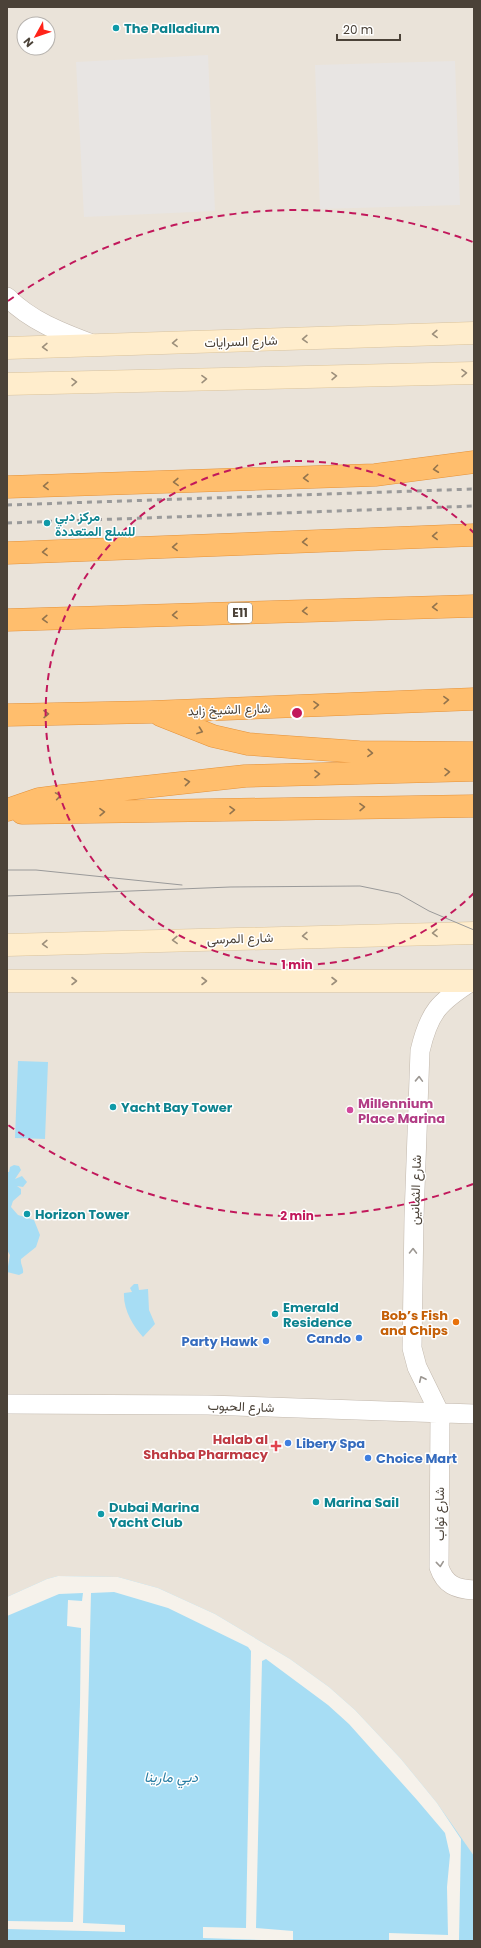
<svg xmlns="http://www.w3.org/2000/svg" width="481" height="1948" font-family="Poppins,Vazirmatn,sans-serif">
<rect width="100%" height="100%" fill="#f6f2eb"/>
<path fill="#eae3d9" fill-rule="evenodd" d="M7 7H474V1941H7ZM24 24H48V48H24Z"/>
<path fill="#e8e5e3" d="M208 55 215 211 84 217 76 62Z
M455 61 460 205 320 209 315 65Z"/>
<path fill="#a7ddf4" d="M18 1061 48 1062 45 1139 15 1138Z
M14 1165 19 1166 21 1170 15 1179 22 1176 27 1182 23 1187 17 1186 21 1189V1194L13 1201 11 1207 18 1215 34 1220 40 1235 36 1247 21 1259C20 1264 24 1268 23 1273L19 1275 7 1272 10 1255 7 1250V1172H9L10 1167Z
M134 1284H138L139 1290 148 1289 149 1310 155 1324 143 1337C133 1326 123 1309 124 1293L132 1292 130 1288Z
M58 1576 118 1577 158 1588 215 1614 290 1659 329 1687 355 1710 401 1759 437 1803 474 1856V1941H7V1597L47 1579Z"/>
<path fill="#f6f2eb" d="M58 1576 118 1577 158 1588 215 1614 290 1659 329 1687 355 1710 401 1759 437 1803 461 1839 459 1941H389V1933L448 1935 447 1887 450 1855 445 1833 417 1800 349 1724 328 1705 266 1659 262 1661 256 1928 293 1931V1941L203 1938V1927L246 1928 251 1651 248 1647 168 1608 114 1592 91 1593 83 1923 125 1925V1932L7 1929V1921L73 1922 80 1703 81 1628 67 1626 68 1600 82 1601 83 1593 59 1594 7 1616V1597L47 1579Z"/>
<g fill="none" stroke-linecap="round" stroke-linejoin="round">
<defs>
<path id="minor" d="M7 297C31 321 60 332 92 344
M472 981C439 1002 429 1012 420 1051L414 1217 412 1348 417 1367 440 1414 439 1567C445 1585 456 1589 474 1590
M7 1404 208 1405 474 1414"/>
<path id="secondary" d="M7 348 474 333
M7 384 474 373
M7 945 474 933
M7 981H474"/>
<path id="motorway" d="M7 487 375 475 474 462
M7 553 474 535
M7 620 474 606
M7 715 151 712 474 699
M160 715 213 736 248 744 359 752 474 753
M7 810 39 799 62 796 245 776 474 770
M22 813 474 806"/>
</defs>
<use href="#minor" stroke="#c2b8ad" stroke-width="20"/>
<use href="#secondary" stroke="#dac39c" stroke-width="23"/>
<use href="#motorway" stroke="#e49138" stroke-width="23"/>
<use href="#minor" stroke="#fff" stroke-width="19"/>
<use href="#secondary" stroke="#ffedcc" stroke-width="22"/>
<use href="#motorway" stroke="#ffbe6d" stroke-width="22"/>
<path stroke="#9a9a9a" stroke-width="1" d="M7 870H36L182 885
M7 896 230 887 360 886 399 894 429 911 474 930"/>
<path stroke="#9a9a9a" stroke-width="3" stroke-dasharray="5 5" stroke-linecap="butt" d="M7 505 474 489
M7 523 474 506"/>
</g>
<defs><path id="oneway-chevron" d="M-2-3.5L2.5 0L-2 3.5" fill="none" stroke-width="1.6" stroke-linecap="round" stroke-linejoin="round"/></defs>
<g stroke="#9c8f7b">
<use href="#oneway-chevron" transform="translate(435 334) rotate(178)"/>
<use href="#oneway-chevron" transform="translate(305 339) rotate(178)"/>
<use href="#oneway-chevron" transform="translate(175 343) rotate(178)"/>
<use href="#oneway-chevron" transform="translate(45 347) rotate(179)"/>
<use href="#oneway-chevron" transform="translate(464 373) rotate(-1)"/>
<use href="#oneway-chevron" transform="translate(334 376) rotate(-1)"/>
<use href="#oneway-chevron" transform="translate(204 379) rotate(-1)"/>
<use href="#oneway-chevron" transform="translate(74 382) rotate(-1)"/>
<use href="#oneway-chevron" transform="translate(435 933) rotate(179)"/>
<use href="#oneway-chevron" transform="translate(305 936) rotate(178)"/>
<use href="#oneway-chevron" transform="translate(175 940) rotate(178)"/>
<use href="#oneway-chevron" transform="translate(45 944) rotate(178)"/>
<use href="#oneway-chevron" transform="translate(74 981)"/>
<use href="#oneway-chevron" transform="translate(204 981)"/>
<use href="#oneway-chevron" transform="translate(334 981)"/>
</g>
<g stroke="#93744d">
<use href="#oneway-chevron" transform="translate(436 469) rotate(173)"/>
<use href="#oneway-chevron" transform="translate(306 478) rotate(178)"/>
<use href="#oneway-chevron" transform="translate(176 482) rotate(178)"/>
<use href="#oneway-chevron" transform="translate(46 486) rotate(178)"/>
<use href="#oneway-chevron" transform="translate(435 536) rotate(178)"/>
<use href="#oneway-chevron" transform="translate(305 542) rotate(178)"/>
<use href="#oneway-chevron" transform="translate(175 547) rotate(178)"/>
<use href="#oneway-chevron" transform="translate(45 552) rotate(178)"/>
<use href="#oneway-chevron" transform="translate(435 607) rotate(178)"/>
<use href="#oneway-chevron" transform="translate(305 611) rotate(178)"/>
<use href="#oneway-chevron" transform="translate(175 615) rotate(178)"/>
<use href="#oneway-chevron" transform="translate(45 619) rotate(178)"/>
<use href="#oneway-chevron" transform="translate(446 700) rotate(-2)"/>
<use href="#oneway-chevron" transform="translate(316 705) rotate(-2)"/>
<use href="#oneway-chevron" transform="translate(46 714) rotate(-1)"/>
<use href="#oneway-chevron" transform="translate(200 731) rotate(20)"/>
<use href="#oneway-chevron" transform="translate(370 753) rotate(2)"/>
<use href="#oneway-chevron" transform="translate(447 772) rotate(-1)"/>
<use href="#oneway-chevron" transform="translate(317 774) rotate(-1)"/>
<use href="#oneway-chevron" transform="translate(187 782) rotate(-6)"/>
<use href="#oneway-chevron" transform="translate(58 796) rotate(-9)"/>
<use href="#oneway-chevron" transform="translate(362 807) rotate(-1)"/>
<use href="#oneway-chevron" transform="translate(232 810) rotate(-1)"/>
<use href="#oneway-chevron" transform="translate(102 812) rotate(-1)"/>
</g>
<g stroke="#9c9792">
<use href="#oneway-chevron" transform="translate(419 1079) rotate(-88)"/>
<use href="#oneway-chevron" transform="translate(413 1251) rotate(-89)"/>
<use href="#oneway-chevron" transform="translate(422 1379) rotate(-115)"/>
<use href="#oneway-chevron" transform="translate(440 1564) rotate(84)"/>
</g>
<g fill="none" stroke="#c2185b" stroke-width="2" stroke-dasharray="7 5">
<path d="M474 893A252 252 0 1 1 474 533"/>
<path d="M473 1184A503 503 0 0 1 8 1125M8 301A503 503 0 0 1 473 242"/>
</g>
<g fill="#0f9aa8" stroke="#fff" stroke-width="1.5">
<circle cx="116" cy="28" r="4"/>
<circle cx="47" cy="523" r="4"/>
<circle cx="113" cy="1107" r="4"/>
<circle cx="27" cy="1214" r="4"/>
<circle cx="275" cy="1314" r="4"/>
<circle cx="316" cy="1502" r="4"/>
<circle cx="101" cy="1514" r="4"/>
</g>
<circle fill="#d1479c" stroke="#fff" stroke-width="1.5" cx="350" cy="1110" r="4"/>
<circle fill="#e8710a" stroke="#fff" stroke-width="1.5" cx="456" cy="1322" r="4"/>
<g fill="#3f7fe0" stroke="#fff" stroke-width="1.5">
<circle cx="359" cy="1338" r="4"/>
<circle cx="266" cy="1341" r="4"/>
<circle cx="288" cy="1443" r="4"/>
<circle cx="368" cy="1458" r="4"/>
</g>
<path fill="#e0444e" stroke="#fff" stroke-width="1.5" d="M274 1440h4v4h4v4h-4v4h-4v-4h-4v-4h4z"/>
<g text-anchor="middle" stroke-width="3" stroke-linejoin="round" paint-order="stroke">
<rect fill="#fff" stroke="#817b74" stroke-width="1" x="228" y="603" width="24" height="20" rx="3"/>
<g font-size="12" font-weight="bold" fill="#4b4238">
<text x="240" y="617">E11</text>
</g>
<g font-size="13" font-weight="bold" fill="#0d838f" stroke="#fff" text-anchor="start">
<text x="124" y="33">The Palladium</text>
<text x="55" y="521">مركز دبي<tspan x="55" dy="15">للسلع المتعددة</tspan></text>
<text x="121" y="1112">Yacht Bay Tower</text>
<text x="35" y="1219">Horizon Tower</text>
<text x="283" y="1312">Emerald<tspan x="283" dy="15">Residence</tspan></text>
<text x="324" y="1507">Marina Sail</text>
<text x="109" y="1512">Dubai Marina<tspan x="109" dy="15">Yacht Club</tspan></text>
</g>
<g font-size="13" fill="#4b4238" stroke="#fff">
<text transform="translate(241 341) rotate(-2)" y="5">شارع السرايات</text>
<text transform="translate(229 709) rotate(-2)" y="5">شارع الشيخ زايد</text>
<text transform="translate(240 938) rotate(-2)" y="5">شارع المرسى</text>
<text transform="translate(415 1190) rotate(-88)" y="5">شارع الثمانين</text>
<text transform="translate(241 1406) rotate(2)" y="5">شارع الحبوب</text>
<text transform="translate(439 1514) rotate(-90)" y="5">شارع ثواب</text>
</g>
<g font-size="13" font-weight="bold" fill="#b23c85" stroke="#fff" text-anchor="start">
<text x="358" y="1108">Millennium<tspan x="358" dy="15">Place Marina</tspan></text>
</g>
<g font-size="13" font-weight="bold" fill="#c56008" stroke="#fff" text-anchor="end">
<text x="448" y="1320">Bob’s Fish<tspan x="448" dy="15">and Chips</tspan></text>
</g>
<g font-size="13" font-weight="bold" fill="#366cbe" stroke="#fff" text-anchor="end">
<text x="351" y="1343">Cando</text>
<text x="258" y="1346">Party Hawk</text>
<text x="296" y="1448" text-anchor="start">Libery Spa</text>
<text x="376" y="1463" text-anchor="start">Choice Mart</text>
</g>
<g font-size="13" font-weight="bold" fill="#be3a42" stroke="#fff" text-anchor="end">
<text x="268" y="1444">Halab al<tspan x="268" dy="15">Shahba Pharmacy</tspan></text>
</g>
<g font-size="14" font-style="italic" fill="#287da3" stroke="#fff">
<text x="171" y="1782">دبي مارينا</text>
</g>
</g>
<circle cx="297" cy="713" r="6" fill="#c2185b" stroke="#fff" stroke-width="2"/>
<g font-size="12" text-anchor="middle" font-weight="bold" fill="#c2185b" stroke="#fff" stroke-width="3" stroke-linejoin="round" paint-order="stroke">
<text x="297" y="969">1 min</text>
<text x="297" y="1220">2 min</text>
</g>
<rect width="481" height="1948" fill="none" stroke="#4b4238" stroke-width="16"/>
<g transform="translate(36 36) rotate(230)"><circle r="19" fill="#ffffff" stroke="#b7b3af"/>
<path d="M0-3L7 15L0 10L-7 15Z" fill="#ff2319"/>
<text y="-6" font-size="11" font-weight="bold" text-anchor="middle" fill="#4b4238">N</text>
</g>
<path d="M337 34v6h63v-6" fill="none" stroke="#4b4238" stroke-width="2"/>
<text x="343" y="34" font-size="12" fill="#4b4238" stroke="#ffffff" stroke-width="3" paint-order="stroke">20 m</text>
</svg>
